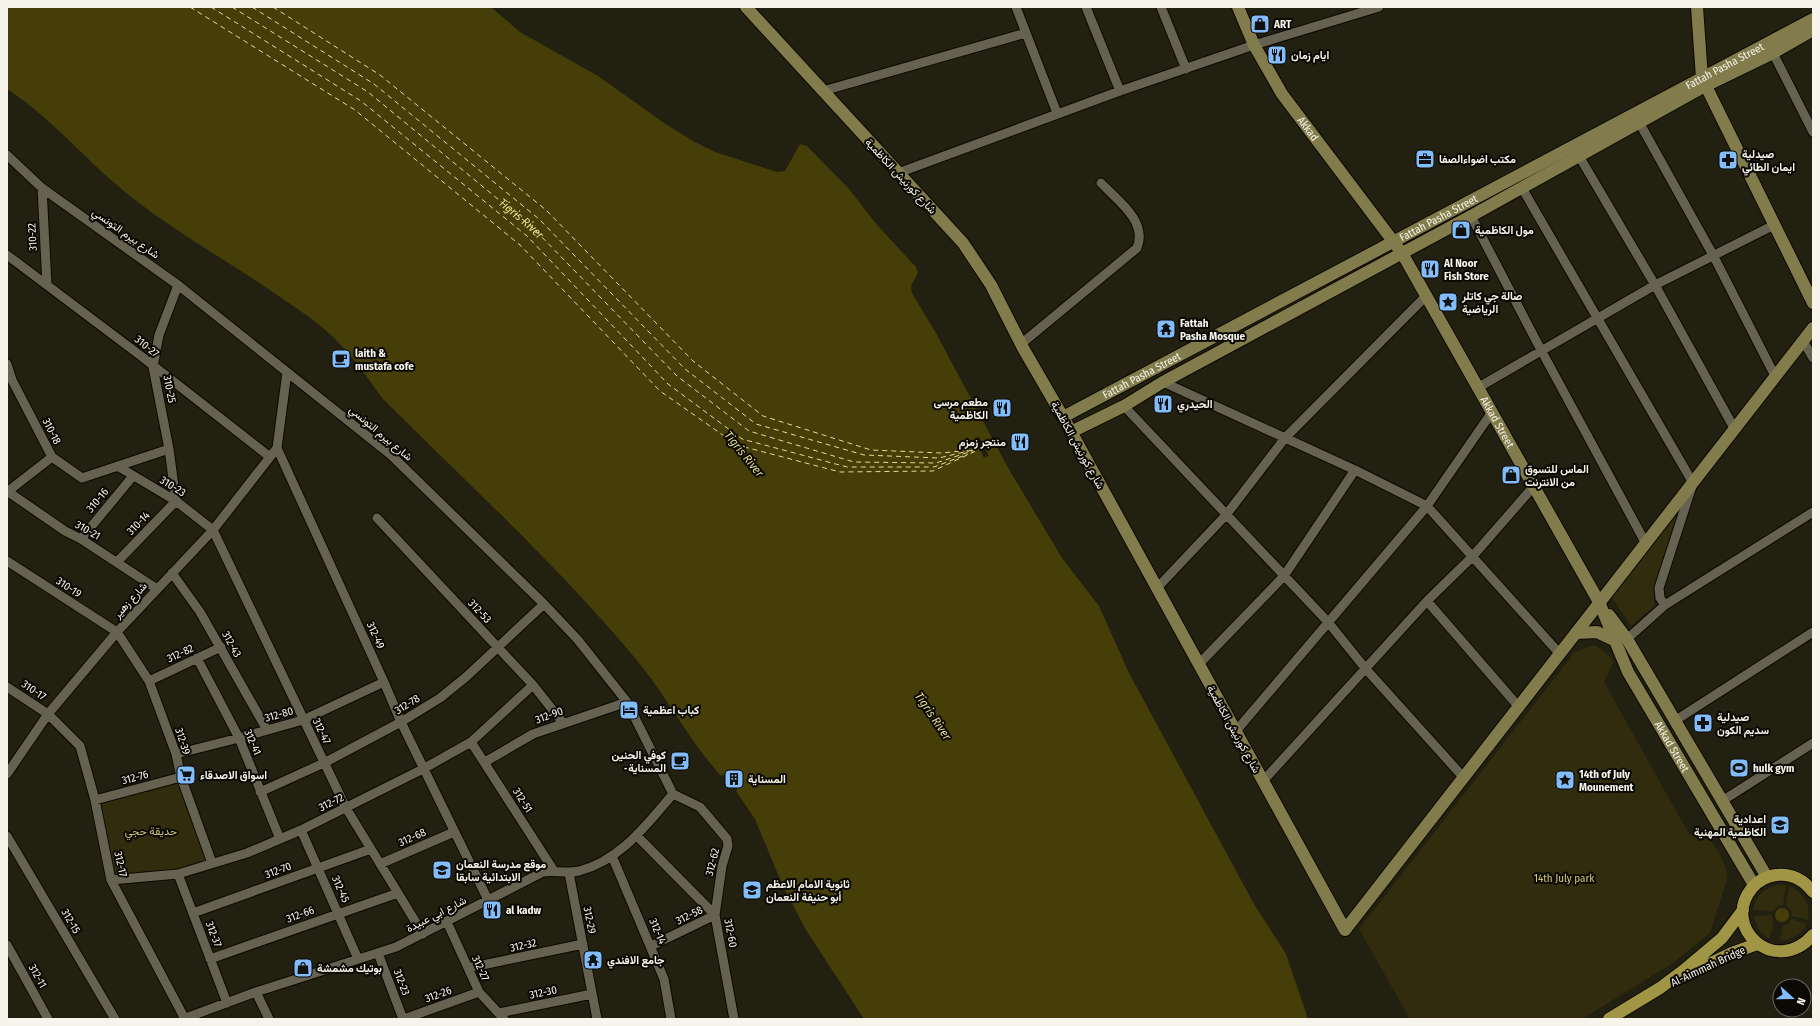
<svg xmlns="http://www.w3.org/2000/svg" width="1820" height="1026" font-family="'Fira Sans Condensed',Vazirmatn,sans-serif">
<rect width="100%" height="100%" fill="#222010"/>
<path fill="#302c0d" d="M1674 516 1678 518 1654 588V606L1632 625 1630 624 1612 598 1613 595Z
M1594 645 1604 651 1614 661 1604 682 1689 834C1695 836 1702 837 1708 840 1718 845 1728 868 1727 879L1710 933 1673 963 1582 1019H1410L1359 929 1575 652Z
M176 778 186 788 212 863 178 874 111 880 95 800Z
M1777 885H1786L1783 905 1777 907 1773 911 1753 910C1755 897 1764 888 1777 885Z
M1789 886C1804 892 1811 905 1808 920L1792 916 1791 910 1786 906Z
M1772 915 1773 928 1769 939 1759 931 1753 916Z
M1792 919 1807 924C1800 935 1793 939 1780 941L1783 925 1788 924Z"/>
<path fill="#453e08" d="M7 7H491L520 32 598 76 667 125 693 141 715 152 777 172 785 171 800 144 807 146 849 189 877 225 916 267 918 273 911 286 912 293 937 335 1007 466 1062 558 1099 606 1129 673 1254 904 1286 954 1308 1019H864L806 930 782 884 755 819 736 791 741 783 740 772 732 770 721 776C687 738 664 691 630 652 554 562 466 482 383 399 368 379 355 359 338 342 322 325 302 312 283 299 233 264 178 234 130 196 87 162 53 119 7 89Z
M1775 915a7 7 0 1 1 14 0a7 7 0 1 1-14 0Z"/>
<path fill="#222010" d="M979 437 984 446 994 441 995 443 985 448 989 456 984 458 975 439Z"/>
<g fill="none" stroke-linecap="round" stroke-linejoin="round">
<g stroke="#e7db8d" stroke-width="1" stroke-dasharray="5 4" stroke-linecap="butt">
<path d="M190 7 355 110 520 245 660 391 737 445 840 472 933 471 980 449"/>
<path d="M211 7 361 101 527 236 668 384 742 439 847 467H934L968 454"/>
<path id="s1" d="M232 7 368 92 533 228 677 376 749 431 854 462 936 463 975 450"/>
<path d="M252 7 374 84 539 219 685 369 756 424 864 455 939 458 977 449"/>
<path d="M273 7 380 75 546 210 693 361 763 416 871 450 941 453 973 450"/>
</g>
<defs>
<path id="street" d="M1016 7 1057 113
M1086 7 1120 91
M1161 7 1186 69
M1773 53 1813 132
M823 91 1026 33
M1639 122 1713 255 1775 376
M7 155 42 188 178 285 391 455 544 604 578 640 627 702 673 794
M1579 156 1655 285 1734 428
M898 173 1120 91 1254 45 1379 7
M42 188 47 285
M1522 188 1693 483 1659 588 1660 598 1665 605
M1471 216 1541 350 1645 542
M7 255 141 356 270 457
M1803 341 1813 358
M1021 344 1137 248C1148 221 1117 200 1101 183
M7 364 12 380 52 457 82 478 169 449
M287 372 277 448 384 682 401 722 488 900
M1163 382 1355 470 1427 506 1559 653
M1479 387 1655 285 1774 225
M1124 406 1328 622 1365 668 1464 778
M119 467 176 501 213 530 346 808 423 934
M7 491 65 531 81 539 157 589
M7 492 52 457
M377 518 533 685 563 723
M81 539 133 476
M7 561 117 632 149 681 176 754 181 777 212 863
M117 562 176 501 169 449 153 367 159 335 178 285
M172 573 200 612 267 730
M1157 588 1226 515 1285 438 1426 296
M1427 601 1518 706
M1627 639 1665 605 1813 512
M197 658 239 738 280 839
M1199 664 1284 576 1355 470
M149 681 221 647
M7 687 48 714 80 746 95 800 111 880 185 1019
M1676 720 1813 632
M1236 731 1427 506 1492 412
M471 742 554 871
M176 754 239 738 303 720 384 682
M485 762 533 734 627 702
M7 774 48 714 117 632 213 530 277 448
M1263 781 1427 601 1472 557 1534 486
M260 792 324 763 401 722 440 698 466 677 544 604
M95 800 181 777
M1722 801 1813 743
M301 830 358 959
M7 836 115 1019
M637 836 715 915 734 1019
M612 856 664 979 671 1019
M380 864 454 832
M569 873 597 1019
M178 874 227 1003
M111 880 178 874 247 853 301 830 423 769 471 742 533 685
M193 913 371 849
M447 922 479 992 504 1019
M7 945 48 1019
M651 946 715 915 722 866 728 846 727 839 700 807 673 794
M378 953 403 1019
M210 959 398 893
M468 968 583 944
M256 992 269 1019
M499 1013 592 994
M183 1019 256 992 396 947 543 872C556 870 565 874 579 871 620 861 647 824 673 794
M404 1019 479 992"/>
<g id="secondary">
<path d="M746 7 963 243 991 285 1023 348 1063 417 1345 930 1813 328"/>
<path id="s2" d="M1238 7 1254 45 1282 94 1402 253 1599 602 1628 672 1754 885"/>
<path d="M1697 7 1702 78 1813 303"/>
<path id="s3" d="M1063 417 1813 19"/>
<path d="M1071 432 1124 406 1163 382 1471 216 1705 86 1773 53 1813 30"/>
<path d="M1609 615 1627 639 1767 877"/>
<path d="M1576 633 1597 632 1614 640"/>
</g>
<path id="primary" d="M1813 892C1804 880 1791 873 1776 875 1767 876 1758 881 1752 888 1720 927 1775 978 1813 935
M1682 977 1732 953 1757 944
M1609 1019 1660 988 1684 970 1722 938 1743 910"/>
</defs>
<use href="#street" stroke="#0c0901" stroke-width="11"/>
<use href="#secondary" stroke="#0c0901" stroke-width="14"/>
<use href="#primary" stroke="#0c0901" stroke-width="14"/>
<use href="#street" stroke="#656251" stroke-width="9"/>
<use href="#secondary" stroke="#827b4b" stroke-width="12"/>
<use href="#primary" stroke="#a09445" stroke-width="12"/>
</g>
<defs>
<symbol id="shop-square" viewBox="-11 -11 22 22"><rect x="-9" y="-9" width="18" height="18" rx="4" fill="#82bcfa" stroke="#0a0904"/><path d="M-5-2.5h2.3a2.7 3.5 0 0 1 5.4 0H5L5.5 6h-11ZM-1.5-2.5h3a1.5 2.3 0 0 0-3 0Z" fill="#111"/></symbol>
<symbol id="restaurant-square" viewBox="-11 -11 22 22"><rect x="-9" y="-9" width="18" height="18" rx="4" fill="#82bcfa" stroke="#0a0904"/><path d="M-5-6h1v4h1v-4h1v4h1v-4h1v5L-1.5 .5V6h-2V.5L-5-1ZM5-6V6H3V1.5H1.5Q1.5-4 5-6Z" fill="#111"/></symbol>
<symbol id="office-square" viewBox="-11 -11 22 22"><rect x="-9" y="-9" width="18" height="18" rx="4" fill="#82bcfa" stroke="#0a0904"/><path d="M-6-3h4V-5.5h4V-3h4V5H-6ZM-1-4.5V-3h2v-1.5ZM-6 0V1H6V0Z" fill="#111"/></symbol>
<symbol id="pharmacy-square" viewBox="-11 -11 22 22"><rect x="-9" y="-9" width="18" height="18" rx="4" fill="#82bcfa" stroke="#0a0904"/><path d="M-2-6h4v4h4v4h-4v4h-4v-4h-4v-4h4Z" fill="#111"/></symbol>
<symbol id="sight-square" viewBox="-11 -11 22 22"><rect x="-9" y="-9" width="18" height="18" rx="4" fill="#82bcfa" stroke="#0a0904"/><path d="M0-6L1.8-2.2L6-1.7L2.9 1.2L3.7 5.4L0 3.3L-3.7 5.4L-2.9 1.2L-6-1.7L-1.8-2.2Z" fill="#111"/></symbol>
<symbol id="temple-square" viewBox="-11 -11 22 22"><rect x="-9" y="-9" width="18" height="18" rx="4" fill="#82bcfa" stroke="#0a0904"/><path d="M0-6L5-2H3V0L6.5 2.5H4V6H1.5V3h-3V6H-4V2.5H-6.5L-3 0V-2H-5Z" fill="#111"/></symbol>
<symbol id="cafe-square" viewBox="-11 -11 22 22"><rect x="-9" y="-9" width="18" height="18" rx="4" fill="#82bcfa" stroke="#0a0904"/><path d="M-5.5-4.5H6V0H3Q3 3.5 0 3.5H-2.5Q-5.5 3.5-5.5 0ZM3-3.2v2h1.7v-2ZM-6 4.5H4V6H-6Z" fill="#111"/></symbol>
<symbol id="hotel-square" viewBox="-11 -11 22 22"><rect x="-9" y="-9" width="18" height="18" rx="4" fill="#82bcfa" stroke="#0a0904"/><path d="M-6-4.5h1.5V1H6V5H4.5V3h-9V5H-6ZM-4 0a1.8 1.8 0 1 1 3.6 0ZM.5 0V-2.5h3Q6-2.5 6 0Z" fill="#111"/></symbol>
<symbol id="stadium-square" viewBox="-11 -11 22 22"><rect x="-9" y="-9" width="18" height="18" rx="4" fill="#82bcfa" stroke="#0a0904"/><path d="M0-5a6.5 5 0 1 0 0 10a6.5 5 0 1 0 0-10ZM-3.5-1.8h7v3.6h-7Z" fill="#111"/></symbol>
<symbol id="supermarket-square" viewBox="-11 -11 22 22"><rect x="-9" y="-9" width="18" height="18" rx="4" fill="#82bcfa" stroke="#0a0904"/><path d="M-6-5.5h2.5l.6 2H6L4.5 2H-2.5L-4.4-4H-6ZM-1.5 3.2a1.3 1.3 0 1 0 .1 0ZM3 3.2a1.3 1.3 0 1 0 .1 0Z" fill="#111"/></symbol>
<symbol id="building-square" viewBox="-11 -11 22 22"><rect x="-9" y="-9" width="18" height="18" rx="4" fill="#82bcfa" stroke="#0a0904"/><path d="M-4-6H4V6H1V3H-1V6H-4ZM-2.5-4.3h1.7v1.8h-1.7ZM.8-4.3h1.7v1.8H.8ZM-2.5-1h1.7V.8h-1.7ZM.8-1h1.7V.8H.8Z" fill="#111"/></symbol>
<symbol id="school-square" viewBox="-11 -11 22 22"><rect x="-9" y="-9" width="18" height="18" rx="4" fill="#82bcfa" stroke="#0a0904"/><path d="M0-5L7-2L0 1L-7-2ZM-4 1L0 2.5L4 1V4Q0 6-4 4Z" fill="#111"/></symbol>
</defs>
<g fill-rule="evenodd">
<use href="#shop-square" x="1249" y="13" width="22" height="22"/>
<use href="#restaurant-square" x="1266" y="44" width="22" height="22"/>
<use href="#office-square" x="1414" y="148" width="22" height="22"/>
<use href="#pharmacy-square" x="1717" y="149" width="22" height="22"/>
<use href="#shop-square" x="1450" y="219" width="22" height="22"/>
<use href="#restaurant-square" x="1419" y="258" width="22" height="22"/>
<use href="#sight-square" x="1437" y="291" width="22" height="22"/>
<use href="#temple-square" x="1155" y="318" width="22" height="22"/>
<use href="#cafe-square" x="330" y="348" width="22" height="22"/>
<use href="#restaurant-square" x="1152" y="393" width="22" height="22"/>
<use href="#restaurant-square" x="991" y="397" width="22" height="22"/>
<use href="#restaurant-square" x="1009" y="431" width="22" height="22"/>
<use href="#shop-square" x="1500" y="464" width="22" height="22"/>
<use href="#hotel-square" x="618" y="699" width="22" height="22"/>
<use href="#pharmacy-square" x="1692" y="712" width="22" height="22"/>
<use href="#cafe-square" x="669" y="750" width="22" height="22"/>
<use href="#stadium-square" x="1728" y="757" width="22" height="22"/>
<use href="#supermarket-square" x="175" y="764" width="22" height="22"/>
<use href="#building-square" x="723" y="768" width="22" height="22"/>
<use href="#sight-square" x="1554" y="769" width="22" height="22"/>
<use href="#school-square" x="1769" y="814" width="22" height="22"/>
<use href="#school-square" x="431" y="859" width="22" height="22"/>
<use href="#school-square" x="741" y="879" width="22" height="22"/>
<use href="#restaurant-square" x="481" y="899" width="22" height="22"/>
<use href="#temple-square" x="582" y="949" width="22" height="22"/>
<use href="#shop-square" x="292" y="957" width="22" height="22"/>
</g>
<g text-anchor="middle" stroke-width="4" stroke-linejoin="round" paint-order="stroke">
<g font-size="11" font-weight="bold" fill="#f7f5eb" stroke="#0a0904" text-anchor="start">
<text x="1274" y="28">ART</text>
<text x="1291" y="59">ايام زمان</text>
<text x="1742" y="158">صيدلية<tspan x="1742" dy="13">ايمان الطائي</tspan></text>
<text x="1439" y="163">مكتب اضواءالصفا</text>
<text x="1475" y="234">مول الكاظمية</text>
<text x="1444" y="267">Al Noor<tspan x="1444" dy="13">Fish Store</tspan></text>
<text x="1462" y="300">صالة جي كاتلر<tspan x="1462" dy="13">الرياضية</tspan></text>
<text x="1180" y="327">Fattah<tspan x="1180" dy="13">Pasha Mosque</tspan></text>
<text x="355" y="357">laith &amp;<tspan x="355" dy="13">mustafa cofe</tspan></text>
<text x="988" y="406" text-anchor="end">مطعم مرسى<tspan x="988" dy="13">الكاظمية</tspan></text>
<text x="1177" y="408">الحيدري</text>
<text x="1006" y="446" text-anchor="end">منتجر زمزم</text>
<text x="1525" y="473">الماس للتسوق<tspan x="1525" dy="13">من الانترنت</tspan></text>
<text x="643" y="714">كباب اعظمية</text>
<text x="1717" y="721">صيدلية<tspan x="1717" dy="13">سديم الكون</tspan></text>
<text x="666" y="759" text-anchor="end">كوفي الحنين<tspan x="666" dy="13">-المسناية</tspan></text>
<text x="1753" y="772">hulk gym</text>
<text x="1579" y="778">14th of July<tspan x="1579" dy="13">Mounement</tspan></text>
<text x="200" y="779">اسواق الاصدقاء</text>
<text x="748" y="783">المسناية</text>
<text x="1766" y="823" text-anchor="end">اعدادية<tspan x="1766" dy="13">الكاظمية المهنية</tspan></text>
<text x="456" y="868">موقع مدرسة النعمان<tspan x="456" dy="13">الابتدائية سابقا</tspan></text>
<text x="766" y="888">ثانوية الامام الاعظم<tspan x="766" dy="13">أبو حنيفة النعمان</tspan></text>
<text x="506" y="914">al kadw</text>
<text x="607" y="964">جامع الافندي</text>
<text x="317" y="972">بوتيك مشمشة</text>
</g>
<g font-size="11" fill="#f7f5eb" stroke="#0a0904">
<text dy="4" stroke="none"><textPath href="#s3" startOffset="749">Fattah Pasha Street</textPath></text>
<text dy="4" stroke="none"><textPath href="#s2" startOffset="141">Akkad</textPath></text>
<text transform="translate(901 176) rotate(47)" y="4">شارع كورنيش الكاظمية</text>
<text dy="4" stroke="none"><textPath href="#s3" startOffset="425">Fattah Pasha Street</textPath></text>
<text transform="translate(126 233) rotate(35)" y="4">شارع بيرم التونسي</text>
<text transform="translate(32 237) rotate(-93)" y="4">310-22</text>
<text transform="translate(147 346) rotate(39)" y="4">310-27</text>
<text dy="4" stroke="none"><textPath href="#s3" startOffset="89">Fattah Pasha Street</textPath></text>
<text transform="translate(170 389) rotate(79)" y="4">310-25</text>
<text dy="4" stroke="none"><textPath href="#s2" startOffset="491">Akkad Street</textPath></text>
<text transform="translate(52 431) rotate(63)" y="4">310-18</text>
<text transform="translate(381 433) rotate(40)" y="4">شارع بيرم التونسي</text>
<text transform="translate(1078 445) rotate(61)" y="4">شارع كورنيش الكاظمية</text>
<text transform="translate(173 486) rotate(32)" y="4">310-23</text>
<text transform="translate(97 500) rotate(-50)" y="4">310-16</text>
<text transform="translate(138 523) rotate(-46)" y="4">310-14</text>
<text transform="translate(88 530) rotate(30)" y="4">310-21</text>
<text transform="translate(69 587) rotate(33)" y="4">310-19</text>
<text transform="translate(130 600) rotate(-48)" y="4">شارع زهير</text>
<text transform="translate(480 611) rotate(47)" y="4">312-53</text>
<text transform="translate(376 635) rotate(65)" y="4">312-49</text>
<text transform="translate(232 644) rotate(61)" y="4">312-43</text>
<text transform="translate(180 653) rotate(-25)" y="4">312-82</text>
<text transform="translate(34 690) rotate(34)" y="4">310-17</text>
<text transform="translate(407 704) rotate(-32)" y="4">312-78</text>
<text transform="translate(279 714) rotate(-16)" y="4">312-80</text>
<text transform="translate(549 715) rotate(-20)" y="4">312-90</text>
<text transform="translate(1234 729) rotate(61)" y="4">شارع كورنيش الكاظمية</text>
<text transform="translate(322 731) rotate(64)" y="4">312-47</text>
<text transform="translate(183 741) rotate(72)" y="4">312-39</text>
<text transform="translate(253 742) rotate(66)" y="4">312-41</text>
<text dy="4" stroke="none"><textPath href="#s2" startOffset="860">Akkad Street</textPath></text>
<text transform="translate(135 777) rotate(-15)" y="4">312-76</text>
<text transform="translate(523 800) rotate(58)" y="4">312-51</text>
<text transform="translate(331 802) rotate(-26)" y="4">312-72</text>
<text transform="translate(412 837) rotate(-24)" y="4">312-68</text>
<text transform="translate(712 862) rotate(-76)" y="4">312-62</text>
<text transform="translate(121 864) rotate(77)" y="4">312-17</text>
<text transform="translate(278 870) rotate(-20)" y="4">312-70</text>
<text transform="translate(341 889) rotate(66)" y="4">312-45</text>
<text transform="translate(300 914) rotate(-20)" y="4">312-66</text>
<text transform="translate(436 914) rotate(-27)" y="4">شارع ابي عبيدة</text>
<text transform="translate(689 915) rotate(-26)" y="4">312-58</text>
<text transform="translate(590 920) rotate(79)" y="4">312-29</text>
<text transform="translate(71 921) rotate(60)" y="4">312-15</text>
<text transform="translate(658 931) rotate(67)" y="4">312-14</text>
<text transform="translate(731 933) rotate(79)" y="4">312-60</text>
<text transform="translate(214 934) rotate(69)" y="4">312-37</text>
<text transform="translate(523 945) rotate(-12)" y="4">312-32</text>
<text transform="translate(1708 966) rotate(-25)" y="4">Al-Aimmah Bridge</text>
<text transform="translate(481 968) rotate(65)" y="4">312-27</text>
<text transform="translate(38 976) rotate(61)" y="4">312-11</text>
<text transform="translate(402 982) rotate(69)" y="4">312-23</text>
<text transform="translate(543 992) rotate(-12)" y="4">312-30</text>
<text transform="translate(438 994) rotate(-20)" y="4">312-26</text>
</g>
<g font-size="11" fill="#d3c779" stroke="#0a0904">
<text x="151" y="835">حديقة حجي</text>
<text x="1564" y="882">14th July park</text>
</g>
<g font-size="12" font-style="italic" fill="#e7db8d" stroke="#0a0904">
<text dy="4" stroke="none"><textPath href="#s1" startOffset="359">Tigris River</textPath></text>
<text transform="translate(744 454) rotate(51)" y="4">Tigris River</text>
<text transform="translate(933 716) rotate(56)" y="4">Tigris River</text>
</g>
</g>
<rect width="1820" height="1026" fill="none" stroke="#f7f5eb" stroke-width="16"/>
<g transform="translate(1792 998) rotate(111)"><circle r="19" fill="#0a0904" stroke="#696760"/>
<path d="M0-3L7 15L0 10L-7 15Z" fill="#82bcfa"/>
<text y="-6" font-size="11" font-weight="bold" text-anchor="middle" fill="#f7f5eb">N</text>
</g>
</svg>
